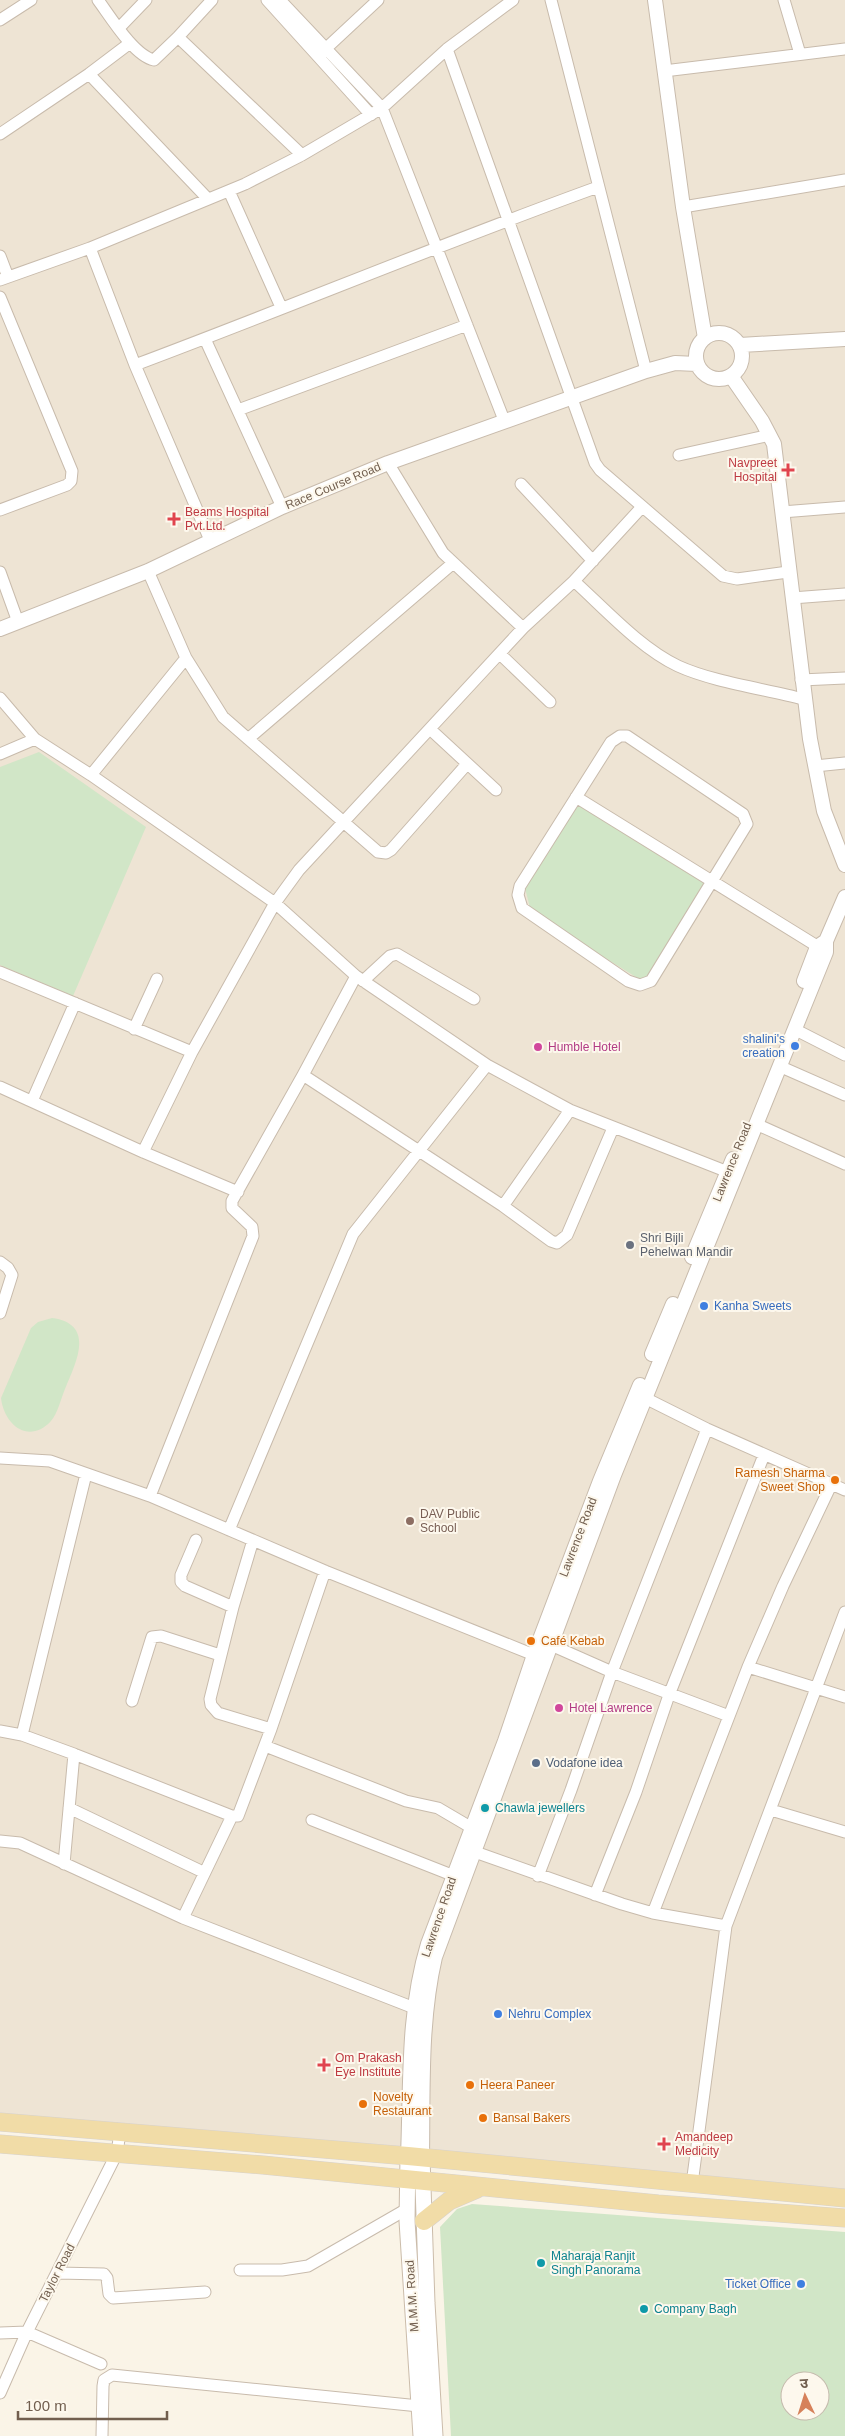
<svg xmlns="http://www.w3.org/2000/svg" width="845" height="2436" font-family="Arial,'Noto Sans Devanagari',sans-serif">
<rect width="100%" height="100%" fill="#faf4e7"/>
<path fill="#eee4d4" d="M0 0H845V2190L0 2114Z"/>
<path fill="#d1e6c7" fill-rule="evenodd" d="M39 752 146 827 73 996 0 965V767Z
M577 804 705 882 644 982 531 912 525 888Z
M52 1318C97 1324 75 1364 65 1389 61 1398 58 1413 51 1421 29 1445 4 1425 1 1398L31 1328 38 1322Z
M472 2204 845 2232V2436H451L440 2227 457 2209ZM790 2381H820V2411H790Z"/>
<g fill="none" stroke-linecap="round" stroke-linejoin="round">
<defs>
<path id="minor" d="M98 0C110 16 134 56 154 60L178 37 212 0
M267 0 371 115
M280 0 382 108 504 420
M551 0 646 371
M784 0 800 54
M0 20 31 0
M119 28 146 0
M178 37 302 155
M447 49 595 463 600 470 723 576 737 579 788 572
M320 54 378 0
M664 71 845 49
M89 74 208 199
M0 134 89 74 130 43
M229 191 281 307
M683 207 845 180
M90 248 135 365 210 540
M0 256 8 277
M0 280 90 248 245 184 302 155 382 108 447 49 513 0
M0 297 72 471 71 481 67 485 0 510
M205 339 282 507
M135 365C290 307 443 243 598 187
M238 410 467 325
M679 455 770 435
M388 463 443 553 523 628
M521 484 593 561
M782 512 845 507
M148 571 186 658 223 717 378 852 386 853 391 850 467 764
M0 572 18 622
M574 581C605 609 640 648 678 666 713 682 765 689 803 699
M792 598 845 594
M500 654 550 702
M801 680 845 678
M0 698 35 739 91 775 275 903 356 976 487 1065 570 1110 728 1172
M431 730 496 790
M620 736H627L743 814 747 824 651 981 640 985 628 981 522 908 518 895 520 886 611 742Z
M248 739 452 564
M0 754 35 739
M815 766 845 763
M91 775 186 658
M576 797 825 951
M0 972 192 1052
M363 981 390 956 397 954 474 999
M134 1029 157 979
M794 1029 845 1055
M779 1066 845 1095
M303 1075 503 1206 551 1241 557 1243 567 1235 613 1128
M0 1087 143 1152 238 1192
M32 1101 75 1003
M756 1124 845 1164
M143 1152 192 1052 275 903 299 870 523 628 574 581 641 508
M503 1206 570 1110
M0 1262 8 1268 12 1275 0 1313
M645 1398 707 1429 845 1490
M0 1458 50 1461 150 1496 325 1571 534 1655
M150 1496 253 1236 252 1227 232 1208V1201L303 1075 356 976
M229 1530 353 1234 487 1065
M196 1540 181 1575V1582L185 1586 233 1607
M253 1540 233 1607 210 1699 211 1705 218 1713 271 1729
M551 1645 612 1672 729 1716
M748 1667 845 1697
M132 1701 152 1637 161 1636 220 1655
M0 1731 22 1735 74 1754 232 1816H238L271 1729 325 1571
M22 1735 86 1474
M265 1746 406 1801 438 1808 472 1828
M69 1808 203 1872
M771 1810 845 1832
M312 1820 462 1879
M0 1841 20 1843 183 1918 422 2011
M475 1852 622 1904 653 1913 726 1926
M64 1864 74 1754
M538 1876 571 1790 612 1672 707 1429
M595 1895 636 1792 669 1695 764 1455
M653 1913 748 1667 783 1586 832 1483
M183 1918 232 1816
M692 2184 726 1926 845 1612
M240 2270H282L308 2266 407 2209
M57 2273 104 2274 107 2278 109 2294 113 2298 205 2292
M0 2333 27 2332 101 2364
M0 2393 27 2332 117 2153 120 2132
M102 2436 103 2386 104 2380 112 2375 419 2406"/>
<path id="tertiary" d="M655 0 683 207 705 338
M696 356a23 23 0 1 1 46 0a23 23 0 1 1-46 0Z
M740 345 845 339
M731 376 762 421 774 444 810 739 824 811 845 865
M0 629 148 571 282 507 388 463 646 371 675 363 697 364
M804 981 817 947 826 941
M692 1257 733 1159
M652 1354 673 1304
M408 2156C411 2084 407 2014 428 1944L505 1741 534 1655 600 1481 640 1385
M422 2157C423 2091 420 2022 435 1957L614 1475 826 952V941L845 897"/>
<path id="secondary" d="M408 2156 407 2221 421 2436
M422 2157 427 2303 435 2436"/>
<path id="primary" d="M0 2122 408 2156 845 2198
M0 2144 263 2165 658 2204 845 2218
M424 2221 449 2201 477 2189"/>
</defs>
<use href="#minor" stroke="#c8bbac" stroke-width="13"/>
<use href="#tertiary" stroke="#c8bbac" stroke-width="16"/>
<use href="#secondary" stroke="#cbbcaa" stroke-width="17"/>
<use href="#primary" stroke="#d7d2cd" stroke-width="19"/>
<use href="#minor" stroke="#fff" stroke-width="11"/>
<use href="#tertiary" stroke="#fff" stroke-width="14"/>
<use href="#secondary" stroke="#fff" stroke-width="15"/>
<use href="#primary" stroke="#f1dca7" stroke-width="18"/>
</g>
<g fill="#e0444e" stroke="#fdf8ed" stroke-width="2">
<path d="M785.5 462.5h5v5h5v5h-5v5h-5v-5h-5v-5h5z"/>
<path d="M171.5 511.5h5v5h5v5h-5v5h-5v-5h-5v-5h5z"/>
<path d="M321.5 2057.5h5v5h5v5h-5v5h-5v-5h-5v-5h5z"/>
<path d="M661.5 2136.5h5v5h5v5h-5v5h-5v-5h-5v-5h5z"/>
</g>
<g fill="#3f7fe0" stroke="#fdf8ed" stroke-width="2">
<circle cx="795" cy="1046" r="5"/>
<circle cx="704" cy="1306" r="5"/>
<circle cx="498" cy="2014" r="5"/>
<circle cx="801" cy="2284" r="5"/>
</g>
<g fill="#d1479c" stroke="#fdf8ed" stroke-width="2">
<circle cx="538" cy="1047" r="5"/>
<circle cx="559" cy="1708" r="5"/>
</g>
<circle fill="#6b7280" stroke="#fdf8ed" stroke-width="2" cx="630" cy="1245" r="5"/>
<g fill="#e8710a" stroke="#fdf8ed" stroke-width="2">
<circle cx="835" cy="1480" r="5"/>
<circle cx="531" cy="1641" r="5"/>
<circle cx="470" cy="2085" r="5"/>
<circle cx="363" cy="2104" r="5"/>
<circle cx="483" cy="2118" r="5"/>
</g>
<circle fill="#8d6e63" stroke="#fdf8ed" stroke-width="2" cx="410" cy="1521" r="5"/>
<circle fill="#5c6f8a" stroke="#fdf8ed" stroke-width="2" cx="536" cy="1763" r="5"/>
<g fill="#0f9aa8" stroke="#fdf8ed" stroke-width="2">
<circle cx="485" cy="1808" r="5"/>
<circle cx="541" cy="2263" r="5"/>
<circle cx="644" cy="2309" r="5"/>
</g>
<g text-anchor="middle" stroke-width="4" stroke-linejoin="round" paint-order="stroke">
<g font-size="12" fill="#be3a42" stroke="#fdf8ed" text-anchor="start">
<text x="777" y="467" text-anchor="end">Navpreet<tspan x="777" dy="14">Hospital</tspan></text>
<text x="185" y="516">Beams Hospital<tspan x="185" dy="14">Pvt.Ltd.</tspan></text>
<text x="335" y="2062">Om Prakash<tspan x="335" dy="14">Eye Institute</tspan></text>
<text x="675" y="2141">Amandeep<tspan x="675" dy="14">Medicity</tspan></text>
</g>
<g font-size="12" fill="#715e4e" stroke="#fdf8ed">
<text transform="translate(333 486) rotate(-23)" y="4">Race Course Road</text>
<text transform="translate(732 1162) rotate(-68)" y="4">Lawrence Road</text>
<text transform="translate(578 1537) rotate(-69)" y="4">Lawrence Road</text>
<text transform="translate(439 1917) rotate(-71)" y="4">Lawrence Road</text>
<text transform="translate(57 2273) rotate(-63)" y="4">Taylor Road</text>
<text transform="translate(412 2296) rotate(-94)" y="4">M.M.M. Road</text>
</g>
<g font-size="12" fill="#366cbe" stroke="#fdf8ed" text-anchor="end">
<text x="785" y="1043">shalini's<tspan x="785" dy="14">creation</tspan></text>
<text x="714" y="1310" text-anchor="start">Kanha Sweets</text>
<text x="508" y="2018" text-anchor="start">Nehru Complex</text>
<text x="791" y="2288">Ticket Office</text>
</g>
<g font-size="12" fill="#b23c85" stroke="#fdf8ed" text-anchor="start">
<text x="548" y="1051">Humble Hotel</text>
<text x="569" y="1712">Hotel Lawrence</text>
</g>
<g font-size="12" fill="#5b616d" stroke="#fdf8ed" text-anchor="start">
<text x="640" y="1242">Shri Bijli<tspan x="640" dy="14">Pehelwan Mandir</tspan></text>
</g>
<g font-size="12" fill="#c56008" stroke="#fdf8ed" text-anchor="start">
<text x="825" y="1477" text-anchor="end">Ramesh Sharma<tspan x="825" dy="14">Sweet Shop</tspan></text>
<text x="541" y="1645">Café Kebab</text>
<text x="480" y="2089">Heera Paneer</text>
<text x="373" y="2101">Novelty<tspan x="373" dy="14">Restaurant</tspan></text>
<text x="493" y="2122">Bansal Bakers</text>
</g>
<g font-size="12" fill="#785e54" stroke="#fdf8ed" text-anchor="start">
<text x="420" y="1518">DAV Public<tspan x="420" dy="14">School</tspan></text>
</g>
<g font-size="12" fill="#4e5e75" stroke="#fdf8ed" text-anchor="start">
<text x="546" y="1767">Vodafone idea</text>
</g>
<g font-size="12" fill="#0d838f" stroke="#fdf8ed" text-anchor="start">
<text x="495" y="1812">Chawla jewellers</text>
<text x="551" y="2260">Maharaja Ranjit<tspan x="551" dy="14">Singh Panorama</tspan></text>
<text x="654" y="2313">Company Bagh</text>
</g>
</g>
<g transform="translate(805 2396) rotate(356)"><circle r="24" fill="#fdf8ed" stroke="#c5baad"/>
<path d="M0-4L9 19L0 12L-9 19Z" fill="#d6815a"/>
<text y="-8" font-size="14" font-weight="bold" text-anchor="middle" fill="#715e4e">उ</text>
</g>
<path d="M18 2411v8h149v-8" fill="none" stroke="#715e4e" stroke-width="2.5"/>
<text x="25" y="2411" font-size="15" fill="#715e4e" stroke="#fdf8ed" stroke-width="4" paint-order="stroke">100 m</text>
</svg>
